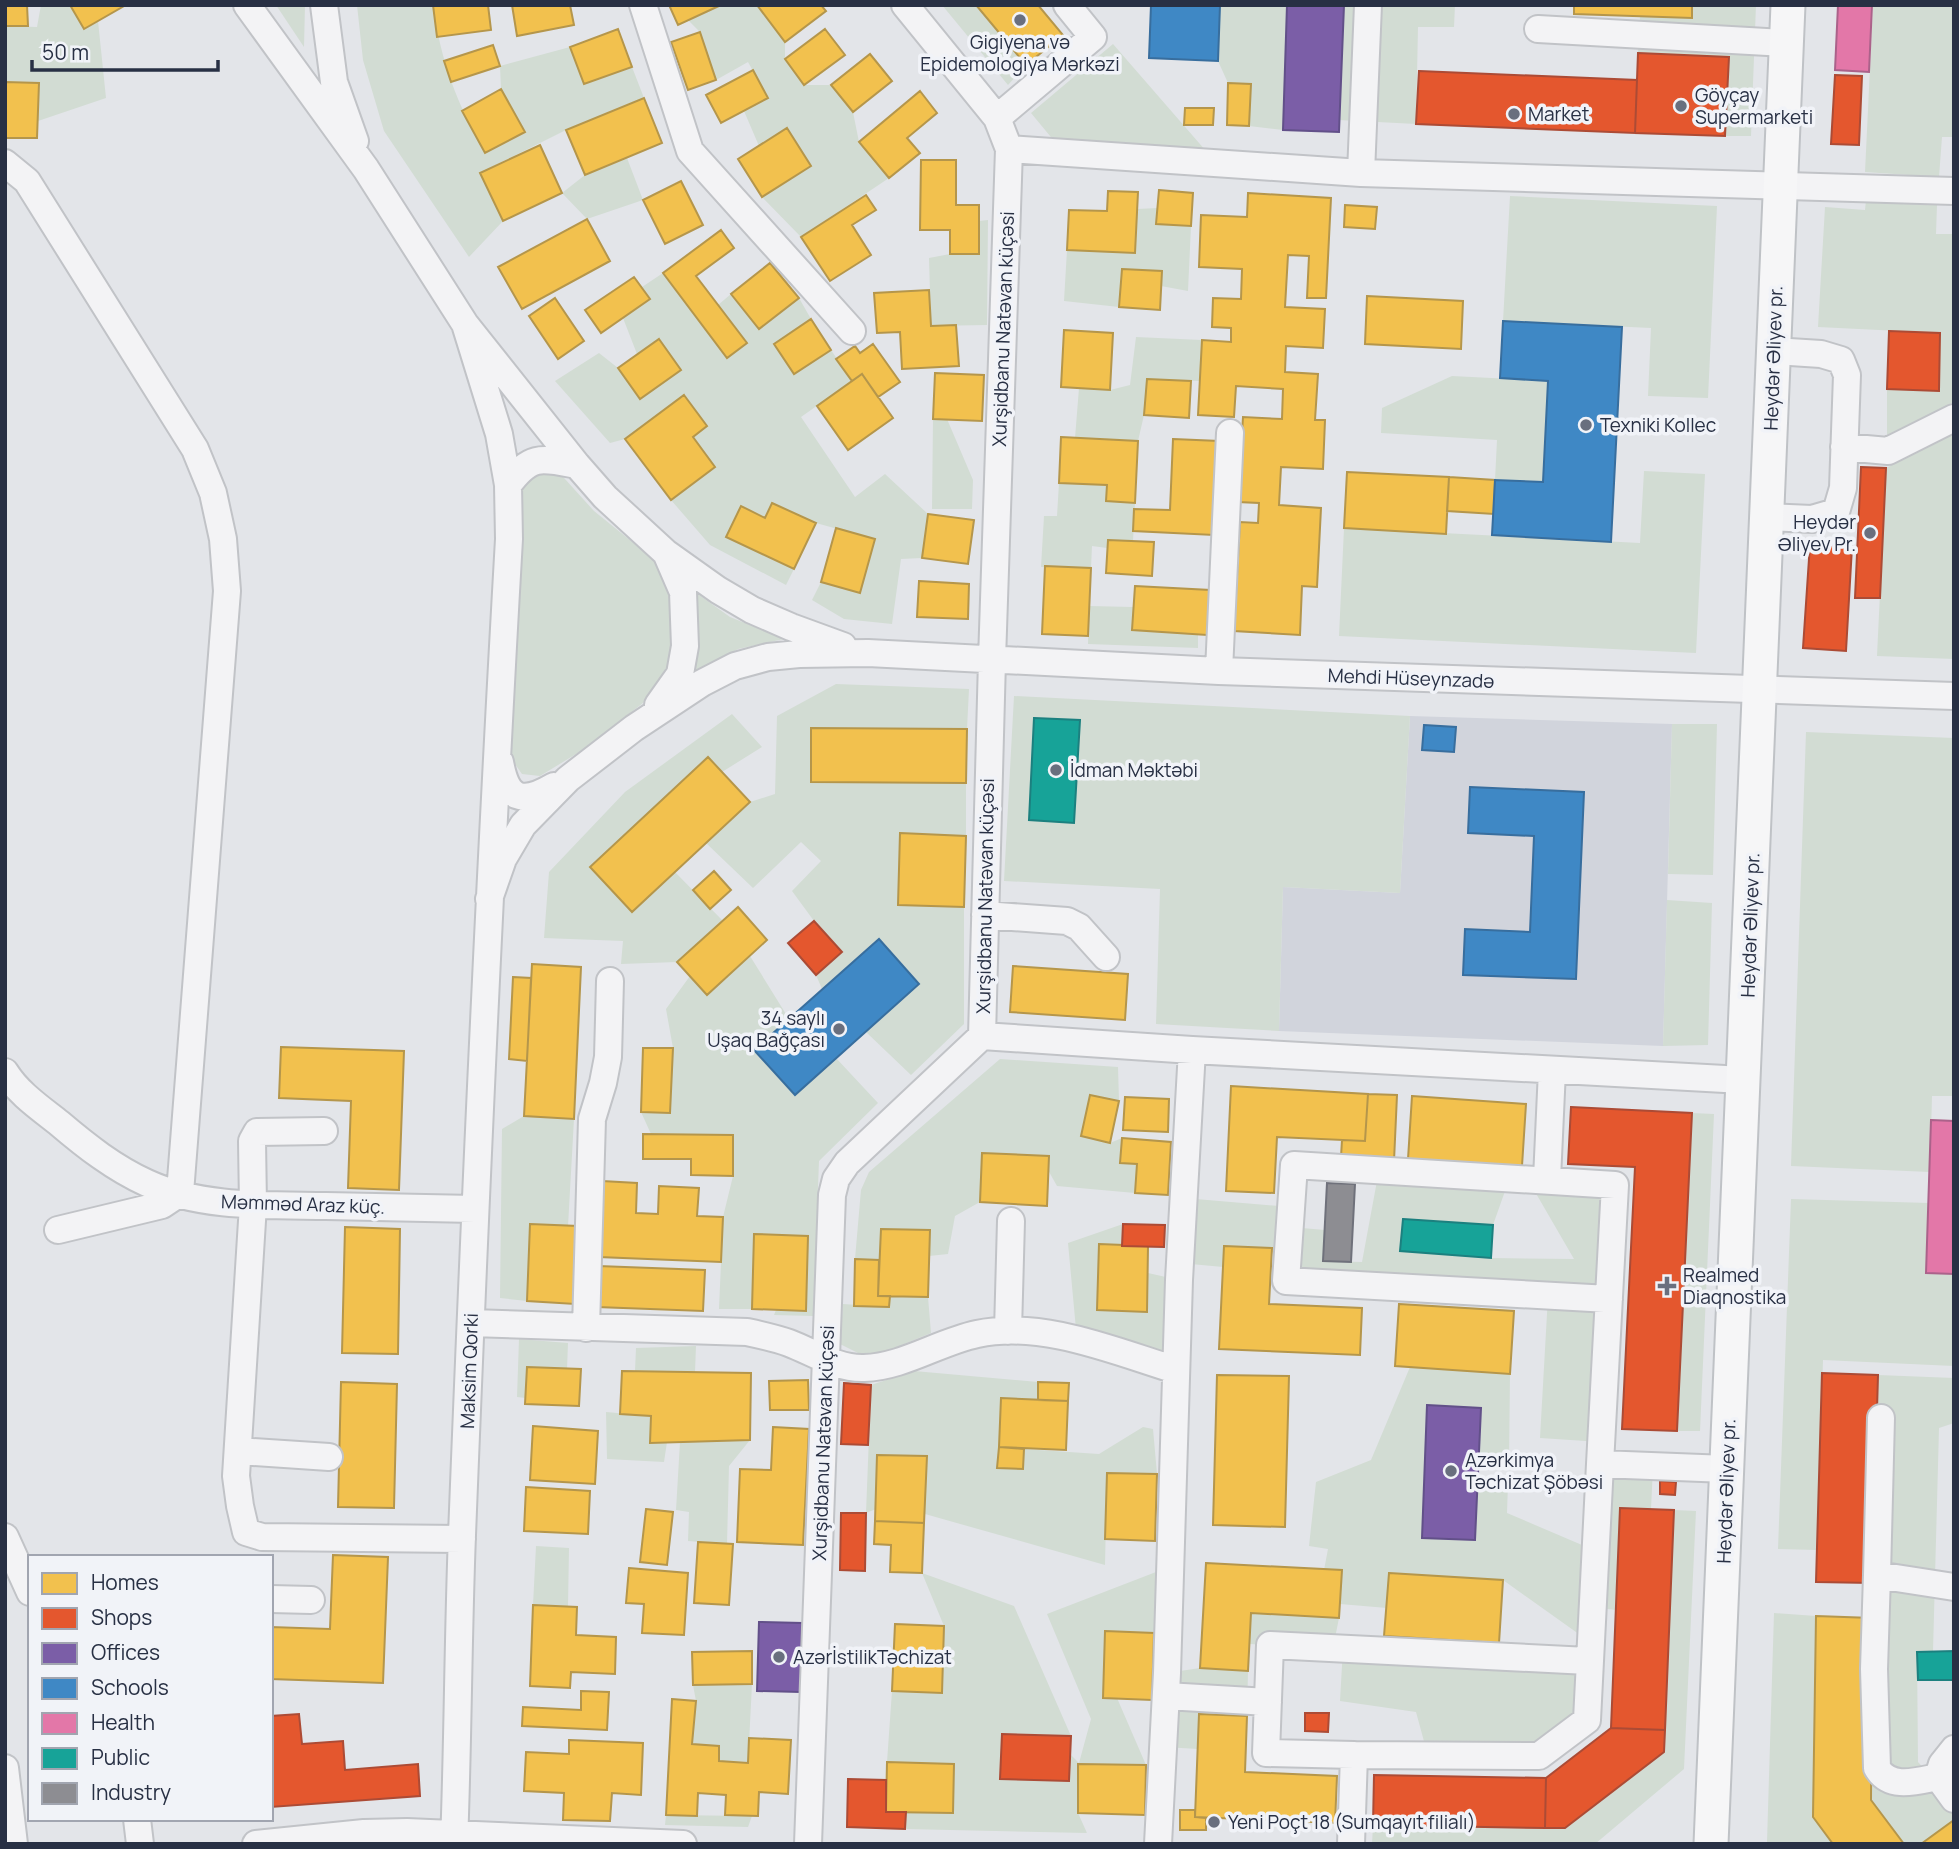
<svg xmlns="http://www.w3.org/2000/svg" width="1959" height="1849" font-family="Manrope,sans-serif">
<rect width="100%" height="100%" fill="#e3e5e9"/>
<path fill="#d1d4dc" d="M1410 716 1672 724 1663 1046 1279 1031 1283 887 1400 893Z"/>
<path fill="#d2dcd3" d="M41 5H70L98 21 106 98 38 121 39 83 5 82V26L37 27Z
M276 5H305L304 47Z
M357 5H433C441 63 457 103 485 153L525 132 501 89 500 66 570 47 584 84 632 67 644 98 566 130 480 173 503 221 469 257 384 131 363 60Z
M721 5H757L785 42V59L804 85H831L853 112 859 142 889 178 801 237 762 197 811 166 787 129 759 146 744 111 768 98 748 62 716 80 700 32 688 20Z
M942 5H976L1026 65 1008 85Z
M1220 5H1287L1283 130 1249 126 1251 84 1228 83 1218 61Z
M1344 5H1455L1454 27H1418L1416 124 1339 120Z
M1692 5H1756L1751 136H1725L1728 57 1638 53 1640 16 1691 18Z
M1873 5H1954V137H1942L1939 177 1865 172Z
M1113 44 1206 151 1060 148 1031 113Z
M627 158 643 200 587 219 562 193 585 175Z
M1510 196 1717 206 1708 398 1648 396 1651 328 1503 321Z
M1866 200 1937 205 1936 234H1954V402L1887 435V389L1939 390 1940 333 1818 327 1825 207 1865 210Z
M1158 208 1157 224 1191 226 1188 291 1161 286 1162 271 1122 269 1119 307 1064 301 1067 250 1137 209Z
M988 220 987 325 931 326 929 258 950 254H978L979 221Z
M663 273 718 305 731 294 759 329 799 298 811 319 774 344 794 374 831 350 852 381 801 417 855 497 885 474 928 514 922 558 901 559 892 624 844 619 812 600 821 582 860 593 874 539 816 523 772 503 765 518 741 507 727 537 794 569 786 585 710 545 671 500 715 467 693 437 707 426 685 395 625 439 610 443 555 381 599 353 618 368 640 399 681 370 659 339 637 354 623 318 650 299 642 287Z
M1136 337 1202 340 1200 381 1147 379 1144 415 1138 441 1075 438 1079 388 1110 390 1130 385Z
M1452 376 1548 381 1543 482 1495 480 1497 440 1381 433 1382 408Z
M933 419H947L973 480 972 509H932Z
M1954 433V659L1877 656 1886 468Z
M555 468 594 511 662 566 672 592 670 677 652 696 581 751 540 776 522 774 508 754 522 480Z
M1644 471 1705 474 1696 653 1339 636 1344 528 1640 543Z
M1059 483 1107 485V501L1135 503 1133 541 1108 540 1107 548 1092 546 1091 568 1041 567 1044 516H1057Z
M695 592 730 617 784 639 738 649 694 673 699 634Z
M1089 606 1133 607 1132 630 1198 634V648L1088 644Z
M836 684 969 689 967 729 811 728V782L966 783V836L900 834 898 904 964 907V1024L911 1075 866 1032 919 984 879 939 822 989 816 975 842 951 814 921 792 891 821 861 801 842 753 888 706 843 750 802 775 794 777 716Z
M1014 696 1410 716 1400 893 1283 887 1279 1031 1156 1024 1160 889 1004 881Z
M732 714 762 747 722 772 708 757 590 867 632 911 675 872 722 920 677 962 621 964 623 941 544 938 549 872 625 792Z
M1672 724H1717L1713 875 1668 874Z
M1806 732 1954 738V1096H1932L1930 1172 1791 1166Z
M1667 900 1712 903 1708 1045 1663 1046Z
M750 956 789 1019 755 1051 795 1095 836 1058 878 1103 819 1161 813 1316 774 1315 776 1310 806 1311 808 1236 754 1234 752 1309H719L723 1217 733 1176V1135L651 1134 641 1112 670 1113 673 1048 666 1009 690 976 707 994Z
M1000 1059 1118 1067 1119 1101 1090 1095 1081 1136 1110 1143 1122 1138 1120 1163 1137 1164 1135 1193 1057 1186 1048 1170 1049 1156 982 1153 980 1202 955 1216 948 1254 929 1256 930 1230 881 1229 879 1260 855 1259 861 1190 869 1172Z
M1692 1113 1714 1114 1700 1431H1677Z
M524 1116 574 1119 568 1226 530 1224 527 1301 500 1298 502 1129Z
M1379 1170 1510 1177 1493 1225 1403 1220 1401 1251 1491 1258 1574 1259 1527 1178 1615 1185 1601 1442 1540 1438 1548 1296 1286 1281 1288 1251 1224 1246 1223 1267 1180 1263 1184 1198 1291 1207 1290 1227 1325 1230 1323 1261 1362 1262Z
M1791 1199 1929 1203 1954 1274V1366L1823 1360 1817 1550 1778 1549Z
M1123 1224 1122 1246 1099 1244 1097 1310 1146 1312 1148 1273 1179 1280 1176 1370 1077 1340 1068 1243Z
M890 1296 928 1297 931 1333 885 1352 862 1355 840 1344 843 1304 888 1307Z
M519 1339 568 1343 567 1369 527 1367 526 1398 517 1397Z
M696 1346 695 1372 635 1371 636 1348Z
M1410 1367 1510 1374 1509 1462 1479 1461 1481 1408 1427 1406 1422 1538 1475 1540 1478 1482 1508 1483 1507 1513 1589 1548 1583 1637 1503 1580 1389 1573 1387 1608 1340 1604 1342 1571 1324 1570 1328 1549 1309 1546 1316 1482 1371 1460Z
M914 1371 1038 1382V1400L1001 1398 998 1468 1023 1469 1024 1449 1099 1454 1143 1427 1153 1429 1157 1474 1107 1473 1105 1565 925 1514 926 1456 878 1455 876 1509 866 1513 871 1385Z
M1878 1375 1954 1378V1423L1939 1428 1933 1652H1917L1918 1762 1954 1802V1820L1921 1844H1904L1871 1800 1872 1583Z
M606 1412 651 1416 650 1442H667L664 1462 607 1459Z
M750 1440 729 1466 727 1544 688 1541 689 1512 676 1510 680 1442Z
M1600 1464 1653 1467 1651 1509 1620 1508 1616 1610 1591 1607Z
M1674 1510 1696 1511 1684 1769 1595 1844H1372L1373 1825 1565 1828 1664 1752Z
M536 1546 569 1548 568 1606 533 1605Z
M1156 1572 1154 1633 1105 1632 1103 1698H1117L1146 1765 1079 1764 1078 1813 1087 1833 905 1829 906 1812 954 1764 887 1762 892 1691 942 1693 944 1626 922 1573 1014 1606 1071 1736 1002 1734 1000 1778 1069 1781 1070 1754 1079 1763 1091 1719 1047 1614Z
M1251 1613 1339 1618 1333 1648 1249 1644Z
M1774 1613 1816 1616 1813 1817 1833 1844 1767 1842Z
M1343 1648 1588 1661 1587 1720 1539 1756H1428L1416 1712 1340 1701Z
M1200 1668 1248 1671 1247 1716 1199 1714 1198 1749 1164 1747 1167 1673Z
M752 1684 748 1763 719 1761V1746L692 1744 696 1701 693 1685Z
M666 1815 752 1816 748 1827 665 1825Z"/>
<path fill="#f2c14e" stroke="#b5964b" stroke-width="2" d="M5 5H27L28 26H5Z
M70 5H123L124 6 84 29Z
M433 5H488L491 30 437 37Z
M512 5H570L574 25 517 36Z
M669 5H721L678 25Z
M757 5H821L826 11 785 42Z
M976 5H1038L1063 35 1026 65Z
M1574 5H1692V18L1574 14Z
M618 29 632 67 584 84 570 47Z
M825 29 845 55 804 85 785 59Z
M700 32 716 80 688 90 671 42Z
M493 45 500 66 451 82 444 61Z
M870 54 892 81 853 112 831 85Z
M753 70 768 98 721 123 706 95Z
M5 82 39 83 37 138H5Z
M1228 83 1251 84 1249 126 1227 125Z
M501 89 525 132 485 153 462 111Z
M920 91 937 113 907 138 920 153 889 178 859 142Z
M644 98 662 143 585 175 566 130Z
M1185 108H1214L1213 125H1184Z
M787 128 811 166 762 197 738 159Z
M540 145 562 193 503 221 480 173Z
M921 160H956V205H979V254H950V230H920Z
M681 181 703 225 665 244 643 200Z
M1159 190 1193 193 1191 226 1156 224Z
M1108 191 1138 192 1135 253 1067 250 1069 210 1107 211Z
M1248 193 1331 198 1326 298H1307L1309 256 1288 255 1285 307 1325 309 1323 348 1286 346 1285 372 1318 374 1315 420H1325L1323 469 1281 467 1279 505 1321 508 1317 587 1302 586 1300 635 1234 631 1240 522 1258 523 1259 503 1238 502 1243 417 1282 419 1283 389 1236 386 1234 417 1198 415 1202 340 1231 342V328L1212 327 1213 298 1241 299 1242 269 1199 267 1201 215 1247 217Z
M866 195 876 210 852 225 871 255 830 281 801 237Z
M1345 205 1377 207 1375 229 1344 227Z
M587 219 610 261 522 309 498 267Z
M721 230 734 248 696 276 747 343 727 358 663 273Z
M770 263 799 298 759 329 731 294Z
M1122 269 1162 271 1160 310 1119 307Z
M634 277 650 299 601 333 585 310Z
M929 290 931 326 956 325 959 366 902 369 900 332 877 333 874 293Z
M1367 296 1463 301 1461 349 1365 344Z
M555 298 584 341 558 359 529 316Z
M811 319 831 350 794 374 774 344Z
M1064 330 1113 333 1110 390 1061 387Z
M659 339 681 370 640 399 618 368Z
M873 344 900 382 878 397 862 374 852 381 836 359 855 346 860 353Z
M935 373 984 375 982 421 933 419Z
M862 374 893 418 848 450 817 406Z
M1147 379 1191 381 1189 418 1144 415Z
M684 395 707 426 693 437 715 467 671 500 625 439Z
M1061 437 1138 441 1135 503 1106 501 1107 485 1059 483Z
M1173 439 1219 441 1214 535 1133 531 1134 509 1170 510Z
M1347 472 1449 477 1446 534 1344 528Z
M1449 477 1495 480 1494 514 1447 511Z
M772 503 816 523 794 569 726 537 741 506 765 518Z
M928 514 974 520 968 564 922 558Z
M836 528 875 539 860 593 821 582Z
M1108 540 1154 542 1152 576 1106 573Z
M1045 566 1091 568 1088 636 1042 634Z
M919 581 969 584 968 619 917 617Z
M1135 586 1210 590 1207 635 1132 630Z
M811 728 967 729 966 783 811 782Z
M708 757 750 802 632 912 590 867Z
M900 833 966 836 964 907 898 905Z
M714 871 731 890 710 909 693 890Z
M738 907 767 940 707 995 677 962Z
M532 964 581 967 574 1119 524 1116Z
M1013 966 1128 974 1125 1020 1010 1012Z
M513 977 531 978 527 1061 509 1059Z
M281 1047 404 1051 399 1190 348 1188 351 1101 279 1098Z
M643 1048H673L670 1113 641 1112Z
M1231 1086 1368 1094 1365 1141 1277 1137 1274 1193 1226 1191Z
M1368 1094 1397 1095 1394 1161 1341 1157 1342 1140 1365 1141Z
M1090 1095 1119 1101 1110 1143 1081 1136Z
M1412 1096 1526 1104 1522 1166 1408 1159Z
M1125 1097 1169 1099 1168 1132 1123 1130Z
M643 1134 733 1135V1176L691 1175V1159H643Z
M1122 1138 1171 1142 1168 1195 1135 1193 1137 1164 1120 1163Z
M982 1153 1049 1156 1047 1206 980 1202Z
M602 1181 637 1183 636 1213 658 1214 659 1186 699 1188 697 1216 723 1217 721 1262 599 1257Z
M530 1224 578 1226 575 1304 527 1301Z
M345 1227 400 1229 398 1354 342 1353Z
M881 1229 930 1230 928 1297 878 1296Z
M754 1234 808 1236 806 1311 752 1309Z
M1099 1244 1148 1246 1147 1312 1097 1310Z
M1224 1246 1272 1248 1269 1304 1362 1308 1360 1355 1219 1349Z
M855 1259 879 1260 878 1296H890L889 1307 854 1306Z
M598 1266 705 1270 703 1311 597 1307Z
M1399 1304 1514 1311 1510 1374 1395 1366Z
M527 1367 581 1369 579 1406 525 1404Z
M622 1371 751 1373 750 1440 650 1443 651 1416 620 1414Z
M1217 1375 1289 1376 1285 1527 1213 1525Z
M808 1380 809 1410H770L769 1381Z
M341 1382 397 1384 394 1508 338 1507Z
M1038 1382 1069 1383 1068 1401 1038 1400Z
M1001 1398 1068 1401 1066 1450 999 1447Z
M533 1426 598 1431 595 1484 530 1480Z
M773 1427 809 1429 803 1545 737 1542 740 1469 771 1470Z
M999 1447 1024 1449 1023 1469 997 1468Z
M877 1455 927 1456 924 1523 875 1521Z
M1107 1473 1157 1474 1155 1541 1105 1539Z
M526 1487 590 1491 588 1534 524 1531Z
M646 1509 673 1512 667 1565 640 1562Z
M875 1521 924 1523 922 1573 890 1572 891 1545 874 1544Z
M698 1542 733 1544 729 1605 694 1603Z
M333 1555 388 1557 383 1683 271 1679V1627L330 1629Z
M1206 1563 1342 1570 1339 1618 1251 1613 1248 1671 1200 1668Z
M629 1568 688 1573 684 1635 642 1633 644 1604 626 1603Z
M1389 1573 1503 1580 1499 1643 1384 1636Z
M533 1605 577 1607 576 1635 616 1637 615 1674 571 1672 570 1688 530 1686Z
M1816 1616 1872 1618 1871 1800 1904 1844H1833L1813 1817Z
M895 1624 944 1626 942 1693 892 1691Z
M1105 1631 1154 1633 1152 1700 1103 1698Z
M752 1651V1684L693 1685 692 1652Z
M581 1691 609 1692 607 1730 522 1726 523 1707 581 1710Z
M672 1699 696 1701 692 1744 719 1746V1761L748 1763 749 1738 791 1740 788 1794 759 1792 758 1816 725 1815 726 1795 698 1793 697 1816 666 1815Z
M1199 1714 1247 1716 1245 1772 1337 1776 1335 1823 1195 1817Z
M569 1740 643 1743 641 1795 612 1793 610 1821 563 1820 564 1793 524 1791 526 1752 569 1754Z
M887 1762 954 1764 953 1813 886 1812Z
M1078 1764 1146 1765 1145 1815 1078 1813Z
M1180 1810H1195V1817L1206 1818V1830H1180Z
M1954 1820V1844H1921Z"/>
<path fill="#e4572e" stroke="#ac4b35" stroke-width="2" d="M1638 53 1729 57 1725 136 1635 133Z
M1419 71 1637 80 1635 133 1416 124Z
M1835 75 1862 76 1859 145 1831 144Z
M1889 331 1940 333 1939 391 1887 389Z
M1861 467 1886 468 1880 598H1855Z
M1810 544 1852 547 1846 651 1803 648Z
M814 921 842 952 816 975 788 943Z
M1571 1107 1692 1113 1677 1431 1622 1429 1635 1167 1568 1164Z
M1123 1224 1165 1225 1164 1247 1122 1246Z
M1822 1373 1878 1375 1872 1583 1816 1582Z
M844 1383 871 1385 868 1445 841 1444Z
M1660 1481 1676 1482 1675 1495 1660 1494Z
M1620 1508 1674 1510 1665 1730 1611 1728Z
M841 1513H866L865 1571 840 1570Z
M1305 1713H1329L1328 1732 1305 1731Z
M299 1714 302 1744 343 1741 345 1770 418 1764 420 1796 271 1807V1716Z
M1611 1728 1665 1730 1664 1752 1565 1828H1545L1546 1778Z
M1002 1734 1071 1736 1069 1781 1000 1779Z
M1374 1775 1546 1778 1545 1828 1373 1825Z
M848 1779 886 1780V1812H906L905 1829 847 1827Z"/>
<path fill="#7b5ea7" stroke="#625089" stroke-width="2" d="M1287 5H1344L1339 132 1283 130Z
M1427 1405 1481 1408 1475 1540 1422 1538Z
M759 1622 802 1623 800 1692 757 1691Z"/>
<path fill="#3f88c5" stroke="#386e9e" stroke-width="2" d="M1151 5H1220L1218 61 1149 58Z
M1503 321 1622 327 1611 542 1492 535 1495 480 1543 482 1548 381 1500 378Z
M1424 725 1456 727 1454 752 1422 750Z
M1470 787 1584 792 1576 979 1463 975 1465 929 1530 932 1534 836 1468 833Z
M879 939 919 984 795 1095 754 1050Z"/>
<path fill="#e377a8" stroke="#ab628a" stroke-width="2" d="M1838 5H1872L1869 72 1835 70Z
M1931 1120 1954 1121V1274L1926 1273Z"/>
<path fill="#17a398" stroke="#1c807f" stroke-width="2" d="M1034 718 1080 720 1074 823 1029 820Z
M1403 1219 1493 1225 1491 1258 1400 1251Z
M1954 1651V1680H1918L1917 1652Z"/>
<path fill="#8d8d92" stroke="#6f717b" stroke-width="2" d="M1327 1183 1355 1184 1351 1262 1323 1261Z"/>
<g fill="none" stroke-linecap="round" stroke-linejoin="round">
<defs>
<path id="minor" d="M247 5 366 169 465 324 577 465 605 497 666 553 718 590 752 610 791 627 843 646
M324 5 334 82 355 141
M643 5 690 151 852 331
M1538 29 1786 43
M997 118 1093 37 1067 5
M1009 149 1361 173 1954 191
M5 163 27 181 195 449 213 493 223 539 227 591 180 1193 162 1205 58 1230
M1361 173 1368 5
M1844 447 1888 451 1954 418
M508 485C531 454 541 458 577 465
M1767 517 1812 519 1836 512 1843 488 1847 375 1841 360 1821 354 1774 351
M1219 671 1230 433
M658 705 680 674 685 646 683 592 667 555
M500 762C507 800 521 805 554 786
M489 899 503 859 523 825 568 779 634 728 702 683 735 666 768 657 799 654 868 653 1219 671 1954 696
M985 915 1067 921 1079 927 1106 957
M982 1036 1192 1050 1743 1080
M5 1072C18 1093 40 1108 59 1123 86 1146 114 1168 147 1183 201 1208 267 1205 326 1206 375 1207 425 1208 475 1209
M324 1131 257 1132 252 1141 253 1205 236 1476 240 1506 246 1532 262 1537 462 1539
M1547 1179 1552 1070
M471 1323 747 1332C761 1335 775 1338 789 1343 813 1352 837 1369 864 1368 903 1367 939 1342 977 1334 1043 1320 1114 1351 1176 1370
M586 1328 592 1119 603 1083 608 1057 610 981
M1008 1331 1011 1221
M238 1451 329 1457
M1600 1464 1615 1185 1294 1165 1286 1281 1609 1299
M5 1537 30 1592
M1877 1575 1881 1418
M271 1599 311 1600
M1166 1696 1268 1702
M1954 1749 1942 1764 1938 1777 1954 1799
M1354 1755 1266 1753 1270 1645 1588 1661
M5 1768 14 1844
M1938 1777C1917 1781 1890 1790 1877 1768L1874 1669 1877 1575 1954 1587
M137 1819 140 1844
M256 1844 364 1833 407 1832 683 1844
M454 1844C458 1741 458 1638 462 1535 475 1203 490 871 509 539L508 485 499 434 465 324
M808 1844 832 1195 836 1179 847 1163 982 1036 992 660 1009 149 997 118 905 5
M1158 1844 1167 1673 1179 1280 1192 1050
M1351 1844 1354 1755 1539 1756 1587 1720 1600 1464 1727 1469"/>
<path id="major" d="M1711 1844 1788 5"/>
</defs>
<use href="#minor" stroke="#c1c3c7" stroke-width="30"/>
<use href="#major" stroke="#bfc2c6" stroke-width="37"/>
<use href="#minor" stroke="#f3f3f5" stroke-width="26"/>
<use href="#major" stroke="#f6f6f7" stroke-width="33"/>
</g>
<g fill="#696f7e" stroke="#f1f3f8" stroke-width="2.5">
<circle cx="1020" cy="20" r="7"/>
<circle cx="1681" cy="106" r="7"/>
<circle cx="1514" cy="114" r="7"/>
<circle cx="1586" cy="425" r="7"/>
<circle cx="1870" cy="533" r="7"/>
<circle cx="1056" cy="770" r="7"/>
<circle cx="839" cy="1029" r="7"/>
<path d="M1663.5 1275.5h7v7h7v7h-7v7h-7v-7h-7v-7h7z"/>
<circle cx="1451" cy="1471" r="7"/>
<circle cx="779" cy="1657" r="7"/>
<circle cx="1214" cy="1822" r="7"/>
</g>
<g text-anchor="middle" stroke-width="7" stroke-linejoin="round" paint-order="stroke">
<g font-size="19" fill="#283044" stroke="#f1f3f8" text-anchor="start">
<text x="1020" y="49" text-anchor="middle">Gigiyena və<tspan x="1020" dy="22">Epidemologiya Mərkəzi</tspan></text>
<text x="1695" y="102">Göyçay<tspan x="1695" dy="22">Supermarketi</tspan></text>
<text x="1528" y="121">Market</text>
<text x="1600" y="432">Texniki Kollec</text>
<text x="1856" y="529" text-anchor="end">Heydər<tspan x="1856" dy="22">Əliyev Pr.</tspan></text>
<text x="1070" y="777">İdman Məktəbi</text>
<text x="825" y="1025" text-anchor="end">34 saylı<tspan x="825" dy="22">Uşaq Bağçası</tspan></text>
<text x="1683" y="1282">Realmed<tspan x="1683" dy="22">Diaqnostika</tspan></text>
<text x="1465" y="1467">Azərkimya<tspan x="1465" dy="22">Təchizat Şöbəsi</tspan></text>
<text x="793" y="1664">AzərİstilikTəchizat</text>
<text x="1228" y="1829">Yeni Poçt 18 (Sumqayıt filialı)</text>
</g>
<g font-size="19" fill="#283044" stroke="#f1f3f8">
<text transform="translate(1003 329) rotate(-88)" y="7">Xurşidbanu Natəvan küçəsi</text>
<text transform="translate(1773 358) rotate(-88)" y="7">Heydər Əliyev pr.</text>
<text transform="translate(1411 678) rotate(2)" y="7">Mehdi Hüseynzadə</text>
<text transform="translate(985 896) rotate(-89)" y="7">Xurşidbanu Natəvan küçəsi</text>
<text transform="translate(1750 925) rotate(-88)" y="7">Heydər Əliyev pr.</text>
<text transform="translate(303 1204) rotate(2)" y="7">Məmməd Araz küç.</text>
<text transform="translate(469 1371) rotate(-88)" y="7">Maksim Qorki</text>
<text transform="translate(823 1443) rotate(-88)" y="7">Xurşidbanu Natəvan küçəsi</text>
<text transform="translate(1726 1491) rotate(-88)" y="7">Heydər Əliyev pr.</text>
</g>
</g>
<rect width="1959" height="1849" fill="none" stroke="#283044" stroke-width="14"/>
<rect x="28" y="1555" width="245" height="266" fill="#f1f3f8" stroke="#a1a5b0" stroke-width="2"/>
<rect x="42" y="1573" width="35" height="21" fill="#f2c14e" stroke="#a1a5b0" stroke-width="2"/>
<text x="91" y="1590" font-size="21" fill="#283044">Homes</text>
<rect x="42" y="1608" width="35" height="21" fill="#e4572e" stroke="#a1a5b0" stroke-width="2"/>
<text x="91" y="1625" font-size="21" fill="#283044">Shops</text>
<rect x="42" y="1643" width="35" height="21" fill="#7b5ea7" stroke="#a1a5b0" stroke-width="2"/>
<text x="91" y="1660" font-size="21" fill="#283044">Offices</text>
<rect x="42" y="1678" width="35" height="21" fill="#3f88c5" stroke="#a1a5b0" stroke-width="2"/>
<text x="91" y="1695" font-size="21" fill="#283044">Schools</text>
<rect x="42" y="1713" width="35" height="21" fill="#e377a8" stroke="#a1a5b0" stroke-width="2"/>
<text x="91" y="1730" font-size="21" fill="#283044">Health</text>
<rect x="42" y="1748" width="35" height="21" fill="#17a398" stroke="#a1a5b0" stroke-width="2"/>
<text x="91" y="1765" font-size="21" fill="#283044">Public</text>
<rect x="42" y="1783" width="35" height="21" fill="#8d8d92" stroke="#a1a5b0" stroke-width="2"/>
<text x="91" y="1800" font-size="21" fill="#283044">Industry</text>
<path d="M32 60v10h186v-10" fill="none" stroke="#283044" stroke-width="3.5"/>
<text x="42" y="60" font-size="21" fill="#283044" stroke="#f1f3f8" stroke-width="5" paint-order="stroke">50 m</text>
</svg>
